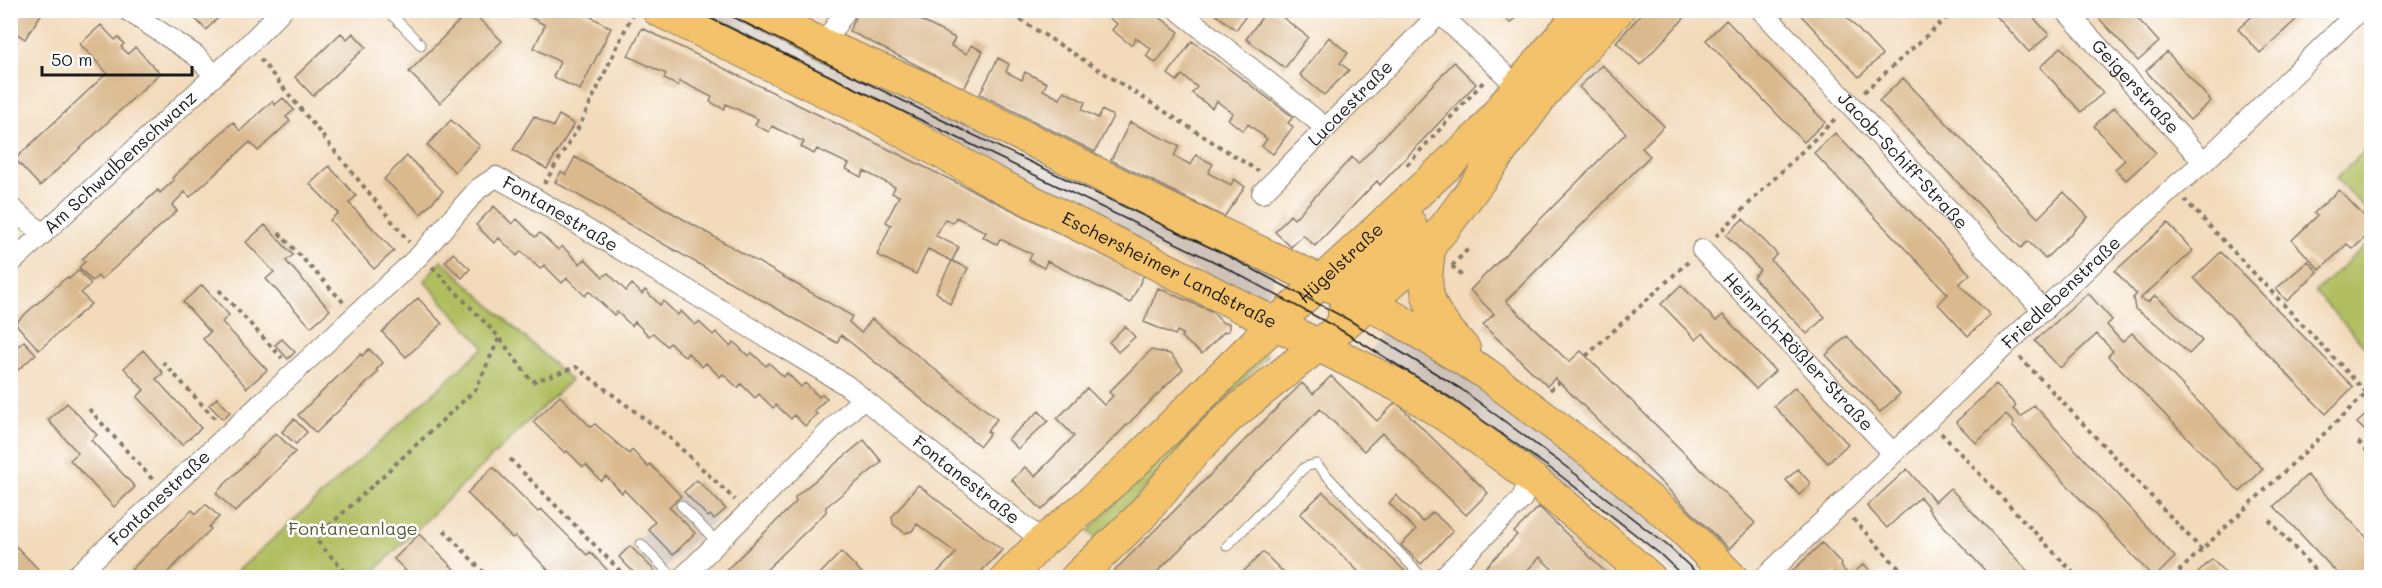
<svg xmlns="http://www.w3.org/2000/svg" width="2382" height="588" font-family="Mali,sans-serif">
<rect width="100%" height="100%" fill="#fff"/>
<filter id="ink" filterUnits="userSpaceOnUse"><feTurbulence type="fractalNoise" baseFrequency=".0167" numOctaves="2"/><feDisplacementMap in="SourceGraphic" scale="12" xChannelSelector="R" yChannelSelector="G"/><feConvolveMatrix kernelMatrix="1 2 1 2 8 2 1 2 1" color-interpolation-filters="sRGB"/></filter>
<filter id="wash" filterUnits="userSpaceOnUse"><feTurbulence type="fractalNoise" baseFrequency=".008" numOctaves="4" result="noise"/><feDisplacementMap in="SourceGraphic" scale="24" xChannelSelector="R" yChannelSelector="G"/><feGaussianBlur stdDeviation="1.35" result="paint"/><feColorMatrix in="noise" values="0 0 0 0 0 0 0 0 0 0 0 0 0 0 0 0 0 1.4 0 .05"/><feComposite in="paint" operator="in"/></filter>
<g filter="url(#wash)">
<rect width="100%" height="100%" fill="#f2daba"/>
<path fill="#cec2b9" d="M672 11H731L1275 273 1265 305 960 149 962 145Z
M1383 326 1466 377 1572 453 1659 527 1656 530 1709 577H1678L1656 558 1454 402 1369 353Z
M697 480 726 509 656 577H639L619 557Z"/>
<path fill="#b1be60" stroke="#666d3e" stroke-width="1.5" d="M2371 145V216L2336 178Z
M2371 240V353L2315 292Z
M441 260 571 380 368 577H231L484 347 424 281Z
M1262 351 1267 356 1201 425 1098 541 1088 531Z"/>
<g id="blocks">
<path fill="#dab98e" d="M10 10H44L25 39 10 29Z
M187 10H226L206 30Z
M470 10 502 41 440 103 409 72Z
M531 10H579L611 28 580 90 553 77 560 62 534 48 545 25 528 16Z
M859 10H881L891 16 894 10H901L955 38 951 46 967 54 971 45 983 51 964 89 849 31Z
M1085 10H1150L1179 32 1156 63 1146 56 1151 49 1136 38 1131 45 1112 30 1117 24 1109 18 1100 11 1095 18Z
M1210 10H1250L1236 30Z
M1267 10H1273L1308 37 1285 68 1246 39Z
M1498 10H1523L1510 23Z
M1645 10H1692L1640 65 1616 42Z
M1796 10H1840L1882 55 1859 77Z
M1991 10H2027L2049 35 2029 52Z
M2102 10H2130L2159 42 2138 61 2096 15Z
M2259 10H2295L2300 16 2260 53 2238 29Z
M1726 20 1825 122 1804 142 1706 40Z
M101 25 115 40 118 37 124 44 121 47 128 54 135 47 160 73 40 186 15 159 107 73 80 44Z
M642 28 1144 275 1130 303 1047 261 1044 268 1036 264 1029 260 1032 254 1000 239 997 244 990 241 983 237 986 232 956 217 953 223 945 219 936 236 959 247 952 261 968 268 950 304 936 292 952 261 928 249 916 274 877 255 891 225 886 222 899 196 892 193 895 187 864 171 861 177 846 169 849 164 817 149 814 154 801 147 804 142 772 126 769 132 755 125 758 119 726 104 724 109 710 102 712 97 680 81 678 86 664 79 666 74 628 56Z
M341 33 347 39 353 33 366 47 313 96 295 77Z
M1329 37 1348 53 1340 63 1349 70 1324 95 1300 75Z
M1192 41 1293 117 1288 123 1293 127 1273 154 1262 146 1267 139 1248 124 1243 131 1228 119 1233 113 1223 106 1217 101 1212 108 1192 93 1197 87 1182 75 1177 81 1168 74Z
M2061 47 2103 93 2081 112 2040 67Z
M2167 52 2211 101 2190 120 2146 71Z
M998 58 1009 64 1006 72 1022 80 1025 72 1047 83 1043 90 1060 99 1064 91 1085 102 1082 110 1098 118 1102 110 1113 116 1095 152 980 94Z
M1454 62 1476 84 1380 185 1377 181 1315 246 1303 235 1291 247 1275 232 1290 215 1294 219 1352 157 1358 164Z
M1602 65 1664 126 1642 148 1650 156 1506 301 1569 362 1581 351 1755 523 1729 549 1555 378 1547 386 1483 325 1494 314 1470 290 1626 133 1579 87Z
M1903 78 2038 218 2064 192 2088 217 2045 259 2028 241 2021 248 1879 101Z
M283 98 294 110 286 117 290 121 258 151 250 142 190 197 185 192 172 205 177 211 101 280 98 276 92 281 79 267 85 262 82 259 158 190 160 193 174 180 172 178 233 122 240 131 272 101 275 105Z
M2114 107 2156 153 2126 180 2115 169 2125 160 2094 126Z
M559 115 574 124 547 169 513 150 534 116 553 127Z
M451 120 480 146 455 172 427 145Z
M1130 122 1179 146 1174 156 1191 165 1196 155 1213 164 1208 173 1231 185 1234 179 1245 187 1224 217 1111 160Z
M1835 133 1970 274 1959 284 1990 315 1968 336 1938 304 1948 294 1814 153Z
M407 156 443 191 421 214 384 179Z
M575 157 852 316 849 322 861 333 872 319 997 419 987 431 990 433 980 446 841 335 837 343 555 182 561 172 566 174Z
M329 166 356 196 349 203 394 251 374 269 330 220 338 213 310 184Z
M2339 190 2372 224V231L2353 249 2347 244 2320 270 2292 240 2317 216 2314 213Z
M494 206 512 224 517 219 535 237 540 233 558 250 562 246 580 264 585 259 603 277 608 273 626 291 632 284 642 294 645 290 660 305 663 301 678 315 681 311 695 325 699 322 713 335 716 332 730 346 734 342 748 356 752 353 766 366 769 363 784 377 787 373 801 387 805 383 819 397 822 394 827 398 814 411 817 414 805 426 794 415 791 419 776 405 773 408 759 394 755 398 741 384 738 388 723 374 720 377 706 363 702 367 688 353 685 357 670 343 667 346 653 333 649 336 635 322 632 326 617 312 614 315 589 291 585 296 567 278 562 283 544 265 540 269 521 251 517 256 499 238 494 243 476 225Z
M1743 219 1777 254 1771 260 1825 317 1807 334 1753 277 1760 270 1726 235Z
M2168 223 2193 251 2140 299 2148 302 2155 296 2169 307 2202 341 2189 354 2162 328 2135 309 2133 298 2136 294 2115 271Z
M265 225 293 255 286 261 330 310 311 327 266 279 274 272 246 242Z
M2221 252 2353 387 2326 414 2194 278Z
M453 253 470 269 462 278 445 262Z
M2308 261 2318 272 2287 301 2276 289Z
M79 270 91 284 81 293 91 304 39 350 15 323 67 277 69 279Z
M202 285 229 315 222 322 267 370 247 388 203 339 210 332 183 302Z
M1681 285 1716 321 1723 315 1775 371 1756 389 1703 333 1696 340 1661 304Z
M1158 288 1211 311 1223 323H1229V331L1224 332 1202 354 1181 337 1183 334 1177 331 1175 335 1144 322Z
M2088 293 2112 320 2107 325 2122 342 2132 333 2263 469 2240 492 2108 356 2113 351 2097 334 2060 368 2035 341Z
M418 298 442 324 406 357 382 332Z
M1125 326 1135 337 1118 352 1109 342Z
M1847 336 1900 394 1880 412 1826 355Z
M282 339 295 352 288 359 275 345Z
M24 341 36 354 10 377V342L16 348Z
M369 349 383 363 376 370 378 372 316 433 298 415 361 354 362 356Z
M143 350 163 373 156 379 201 428 182 445 137 397 144 390 124 368Z
M1151 350 1170 354 1183 369 1042 510 1012 480 1025 467 1035 476 1074 436 1057 419 1087 388 1104 405 1113 396 1109 392Z
M1331 376 1377 421 1396 402 1488 493 1466 515 1382 433 1364 451 1320 409 1151 578H1107L1302 383 1313 394Z
M1996 384 2016 406 2013 409 2021 417 2034 405 2175 557 2154 578 2012 426 2014 423 2006 415 1976 443 1956 422Z
M1795 387 1848 444 1828 463 1774 406Z
M560 396 591 427 595 424 629 454 632 450 648 467 650 464 681 496 669 507 695 533 673 555 648 529 655 522 624 490 622 493 606 476 601 481 586 465 583 467 567 451 565 453 533 422Z
M217 398 230 412 223 419 209 405Z
M67 403 97 435 91 440 135 487 114 507 70 460 78 453 48 420Z
M2372 409V438L2357 423Z
M1039 411 1048 421 1018 449 1008 439Z
M294 419 307 432 296 444 282 432Z
M276 433 295 452 235 512 216 493Z
M864 440 882 462 826 507V512L758 578H718L796 502 795 497Z
M493 467 538 512 541 509 587 555 590 552 615 578H556L515 536 512 538 467 493Z
M1798 469 1811 484 1799 495 1786 480Z
M1907 469 1935 502 1950 488 2034 578H1992L1928 509 1929 508 1920 497 1887 528 1867 506Z
M2307 475 2372 543V578H2342L2274 506Z
M697 480 726 509 714 519 710 515 708 517 684 492Z
M918 485 1002 550 975 578H932L956 553 917 524 912 531 905 533 893 524 892 517Z
M1323 492 1409 575 1407 578H1365L1300 514Z
M1396 495 1423 522 1433 512 1453 531 1421 564 1401 545 1416 530 1389 503Z
M206 504 219 517 209 527 211 529 162 578H136L130 571 192 510 196 514Z
M1539 507 1581 548 1611 578H1561L1540 557 1520 578H1475L1517 535 1514 532Z
M419 534 463 578H413L394 559Z
M10 540 42 573 38 578H10Z
M1822 543 1842 564 1840 566 1850 576 1864 564 1877 578H1839L1834 572 1828 578H1785Z
M630 546 655 571 649 578H639L619 557Z
M841 552 867 578H816Z
M1263 552 1289 578H1250L1244 571Z
M2212 559 2230 578H2193Z"/>
</g>
</g>
<g filter="url(#ink)">
<use href="#blocks" fill-opacity="0" stroke="#877b6b" stroke-width="1.5"/>
<g fill="none" stroke-linecap="round" stroke-linejoin="round">
<defs>
<path id="service" d="M387 10 421 45
M681 505 717 542
M641 544 674 578
M1227 546 1305 467 1316 464 1423 578"/>
<g id="minor">
<path d="M127 10 195 55 215 75"/>
<path d="M1178 10 1326 128"/>
<path d="M1436 10 1518 87"/>
<path id="s1" d="M1761 10 2044 311"/>
<path id="s2" d="M2065 10 2204 162"/>
<path d="M823 45 846 10"/>
<path id="s3" d="M1262 193 1439 14"/>
<path d="M10 207 43 234"/>
<path id="s4" d="M1702 250 1893 453"/>
<path id="s5" d="M10 264 248 45 282 10"/>
<path id="s6" d="M74 578 420 255 478 189 496 177 536 199 846 385 1043 541"/>
<path d="M682 578 862 399"/>
<path d="M1442 578 1522 499 1526 487 1525 474"/>
<path id="s7" d="M1764 578 2007 344 2173 188 2204 162 2360 10"/>
</g>
<g id="primary">
<path id="s8" d="M658 10 874 115 994 182 1399 386C1489 440 1571 509 1650 578"/>
<path d="M754 10 823 45 947 98 1170 210 1351 295 1399 320 1485 373 1601 460 1675 521 1732 578"/>
<path d="M1430 245C1421 300 1428 309 1464 349"/>
<path d="M1344 313 1351 295 1410 224"/>
<path id="s9" d="M1007 578 1043 541 1084 508 1135 462 1261 337 1482 133 1518 87 1583 10"/>
<path d="M1076 578 1140 517 1194 452 1229 417 1341 327 1410 266 1445 227 1548 88 1618 10"/>
</g>
</defs>
<use href="#service" stroke="#877b6b" stroke-width="11"/>
<use href="#minor" stroke="#877b6b" stroke-width="22"/>
<use href="#primary" stroke="#877b6b" stroke-width="34"/>
<path stroke="#877b6b" stroke-width="4" stroke-dasharray="4.5 4.5" stroke-linecap="butt" d="M1005 10 1258 171
M260 59 409 242
M1864 92 1955 10
M1407 165 1485 80
M544 184 580 125 632 15
M279 233 344 303
M1716 236 1836 118
M1452 266 1469 248
M1452 266 1462 276
M432 267 499 337 532 382 576 367 670 438 735 500
M219 290 282 358
M1586 356 1688 262
M2020 357 2202 550
M163 362 217 421
M1550 390 1559 382
M89 409 153 480
M1941 433 2078 578
M2358 442 2372 456
M510 459 627 578
M1853 519 1908 578
M2269 520 2322 578
M444 530 489 578
M351 578 315 539 476 389 499 338
M2172 578 2367 393 2185 200"/>
<use href="#service" stroke="#fff" stroke-width="9"/>
<use href="#minor" stroke="#fff" stroke-width="20"/>
<use href="#primary" stroke="#f3c26a" stroke-width="32"/>
<path stroke="#1c1c1c" stroke-width="1.5" d="M693 10 1219 264 1339 329 1454 400 1561 476 1660 554 1685 578
M719 10 946 122 1224 254 1349 320 1461 389 1569 469 1668 546 1702 578"/>
</g>
</g>
<g text-anchor="middle" stroke-width="5" stroke-linejoin="round" paint-order="stroke">
<g font-size="18" fill="#1c1c1c" stroke="#fff">
<text dy="6" stroke="none"><textPath href="#s2" startOffset="104">Geigerstraße</textPath></text>
<text dy="6" stroke="none"><textPath href="#s3" startOffset="126">Lucaestraße</textPath></text>
<text dy="6" stroke="none"><textPath href="#s1" startOffset="207">Jacob-Schiff-Straße</textPath></text>
<text dy="6" stroke="none"><textPath href="#s5" startOffset="150">Am Schwalbenschwanz</textPath></text>
<text dy="6" stroke="none"><textPath href="#s6" startOffset="657">Fontanestraße</textPath></text>
<text dy="6" stroke="none"><textPath href="#s9" startOffset="459">Hügelstraße</textPath></text>
<text dy="6" stroke="none"><textPath href="#s8" startOffset="574">Eschersheimer Landstraße</textPath></text>
<text dy="6" stroke="none"><textPath href="#s7" startOffset="412">Friedlebenstraße</textPath></text>
<text dy="6" stroke="none"><textPath href="#s4" startOffset="140">Heinrich-Rößler-Straße</textPath></text>
<text dy="6" stroke="none"><textPath href="#s6" startOffset="1143">Fontanestraße</textPath></text>
<text dy="6" stroke="none"><textPath href="#s6" startOffset="117">Fontanestraße</textPath></text>
</g>
<g font-size="18" fill="#585d37" stroke="#fff">
<text x="353" y="535">Fontaneanlage</text>
</g>
</g>
<rect width="2382" height="588" fill="none" stroke="#fff" stroke-width="36"/>
<path d="M42 66v9h150v-9" fill="none" stroke="#1c1c1c" stroke-width="3"/>
<text x="51" y="66" font-size="18" fill="#1c1c1c" stroke="#ffffff" stroke-width="4.5" paint-order="stroke">50 m</text>
</svg>
